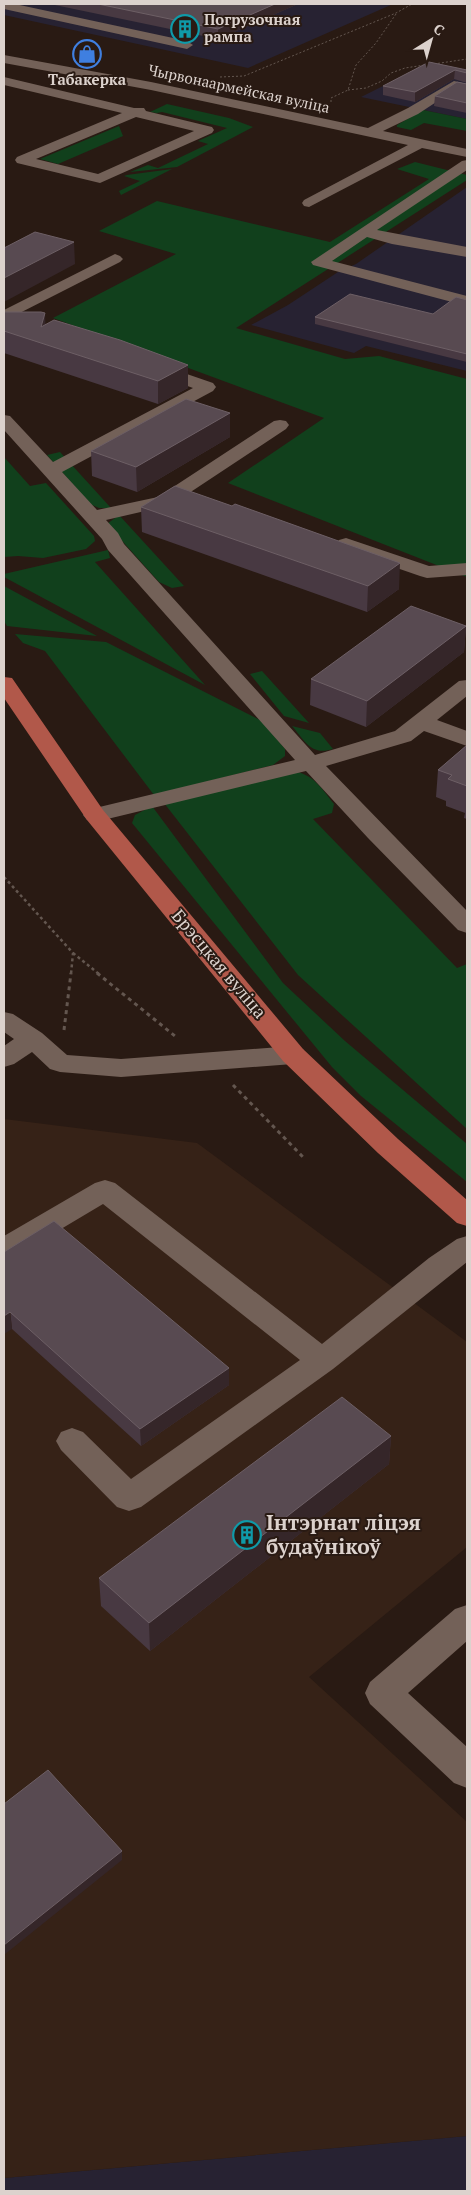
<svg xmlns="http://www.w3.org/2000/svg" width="471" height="2195" font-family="'PT Serif',serif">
<rect width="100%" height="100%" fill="#291a13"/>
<path fill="#272232" d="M4 4H393L248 68 4 15Z
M467 75V119L361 97 385 85Z
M467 187V371L366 346 354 353 251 325 288 305 338 272 356 264Z
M467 2136V2191H4V2178Z"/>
<path fill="#362217" d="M4 1119 197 1143 467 1342V1547L309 1677 467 1822V2136L4 2178Z"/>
<path fill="#11401c" d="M167 104 229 118 253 127 177 167 130 172 148 165 158 168 208 144 198 141 227 128 162 112 157 113 150 112Z
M423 110 467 119V131L424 123 411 130 397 127V125Z
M119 126 123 136 58 164 40 159Z
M415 162 467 175V180L236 328 345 359 379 356 467 379V577L228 483 324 418 53 318 176 254 99 231 157 201 330 242 429 179 397 169Z
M172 169 121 195 119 191 140 181 124 176 127 175Z
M60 452 111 508H99L90 504 47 455Z
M4 457 30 486 46 483 94 536 95 541 86 549 43 558 18 556 4 557Z
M119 515 184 586 172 588 159 582 107 524Z
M108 550 110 558 95 562 205 685 4 577V574Z
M4 586 97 636 7 626 4 621Z
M15 634 106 642 262 721 285 749V756L273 765 154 795 45 651 23 643Z
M262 671 309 723 284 716 250 674Z
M292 726 320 733 333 749C311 756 305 741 292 726Z
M292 771C314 774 321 788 334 804L332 813 313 819 457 968 467 964V1129L298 975 164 803Z
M152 806 283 983 345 1041 467 1144V1182L361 1096 332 1067 132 823 135 815Z"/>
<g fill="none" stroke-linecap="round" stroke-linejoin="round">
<path stroke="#63564f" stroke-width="1" stroke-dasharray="2 2" stroke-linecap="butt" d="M434 64 467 59
M220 77 244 76 396 13 412 4
M348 90 366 88 382 81 391 73 405 68 425 65
M331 102V98L348 90 356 65 376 43 396 14"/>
<path stroke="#63564f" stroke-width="2.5" stroke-dasharray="3 3" stroke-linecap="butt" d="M4 877 73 953 71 974
M73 953 99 974"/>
<path stroke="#63564f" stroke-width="3" stroke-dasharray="4 4" stroke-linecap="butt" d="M97 973 175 1036
M64 1030 71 973
M233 1085 303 1157"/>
<path fill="#736158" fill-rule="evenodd" d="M4 4H15L187 41 193 45 187 49 4 9Z
M4 55 151 82 368 128 408 108 454 81 467 84V92L456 89 418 114 383 131 467 149V157L422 148 309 207 304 206 302 203 304 200 408 145 151 90 4 63Z
M4 77 134 108H144L146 111 212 127 214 130 212 133 100 183 17 163 15 160 17 157 122 113 4 85ZM136 117 194 131 98 174 36 159Z
M467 160V170L377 230 467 247V257L392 244 367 237 332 261 467 296V306L313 265 311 262 462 161Z
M115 254 120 256 123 259 120 262 4 321V310Z
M152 362 213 383 216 387 213 391 62 472 97 510 158 497 274 421 280 420 286 421 289 425 286 429 171 505 106 520 118 533 124 544 315 755 395 731 459 681 467 680V696L437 720 467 731V746L424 731 411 741 326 766 467 911V933L458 930 368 838 306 771 95 822 87 820 83 815 87 810 295 760 108 550 102 539 4 430V415L10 416 53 462 193 388 146 371 143 367 146 363Z
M346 538 429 566 467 563V575L427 578 420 576 339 548 336 544 339 540Z
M4 1012 13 1014 42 1033 67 1055 121 1059 293 1046 303 1049 306 1055 303 1061 293 1064 121 1077 60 1072 50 1069 32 1052 14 1064 4 1067V1046L14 1039 4 1032Z
M105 1180 115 1183 322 1344 429 1258 457 1239 467 1236V1262L333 1369 141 1507 129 1511 117 1507 61 1450 56 1441 61 1432 72 1428 83 1432 131 1479 300 1360 103 1204 14 1257 4 1260V1236L95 1183Z
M467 1605V1641L408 1693 467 1747V1788L454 1783 370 1704 365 1693 370 1682 455 1609Z"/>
<path fill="#b1584a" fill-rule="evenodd" d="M4 677 12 678 103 810 303 1049 398 1139 467 1200V1226L457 1223 378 1153 283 1061 87 820 4 698Z"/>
</g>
<path fill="#483942" d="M50 4H298L218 39Z
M429 62 467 70V83L454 79 415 102 383 95V86Z
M467 84V113L434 106 435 96Z
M467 300V362L315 324V317L433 314Z
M4 312 46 324 188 388 158 404 4 353Z
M230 413V437L137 492 92 476 91 451Z
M141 507 399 589 367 612 142 532Z
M466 626 464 652 366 727 310 705 311 679Z
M467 745V819L464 818 465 813 446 806V801L436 797 438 770Z
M4 1252 229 1385 141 1446 12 1329Z
M391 1436 389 1464 150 1651 101 1606 99 1578Z"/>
<path fill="#352629" d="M275 4H298L218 39V29Z
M455 70 454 79 415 102V92Z
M74 242 75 264 4 302V278Z
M45 313 46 336 41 327Z
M188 365V388L158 404V381Z
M230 413V437L137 492 136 467Z
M400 563 399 589 367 612 368 586Z
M466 626 464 652 366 727 367 701Z
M10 1312 12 1329 4 1334V1316Z
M229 1368V1385L141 1446 140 1429Z
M391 1436 389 1464 150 1651 149 1623Z
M122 1851V1860L4 1955V1945Z"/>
<path fill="#584a51" stroke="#6d5f65" d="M98 4H275L218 29Z
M429 62 467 70V73L455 70 415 92 383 86Z
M457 82 467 84V103L435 96Z
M35 232 74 242 4 278V248Z
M350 294 433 314 456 297 467 300V354L315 317Z
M4 312H41L45 313 41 327 54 320 120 340 188 365 158 381 4 331Z
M186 399 230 413 136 467 91 451Z
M175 486 232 506 235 504 400 563 368 586 141 507Z
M411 606 466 626 367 701 311 679Z
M467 745V786L448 779 452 775 438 770Z
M54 1221 229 1368 140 1429 10 1312 4 1316V1252Z
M342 1397 391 1436 149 1623 99 1578Z
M48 1770 122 1851 4 1945V1804Z"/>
<defs>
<symbol id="building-ring" viewBox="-11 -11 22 22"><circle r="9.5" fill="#291a13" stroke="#0f9aa8" stroke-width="1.5"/><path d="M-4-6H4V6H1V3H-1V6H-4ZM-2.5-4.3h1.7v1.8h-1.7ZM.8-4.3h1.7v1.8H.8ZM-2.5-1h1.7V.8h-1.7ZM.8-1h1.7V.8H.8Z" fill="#0f9aa8"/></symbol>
<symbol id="shop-ring" viewBox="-11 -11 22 22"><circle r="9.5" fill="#291a13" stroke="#3f7fe0" stroke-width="1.5"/><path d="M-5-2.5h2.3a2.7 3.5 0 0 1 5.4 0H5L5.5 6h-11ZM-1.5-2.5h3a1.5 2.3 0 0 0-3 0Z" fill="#3f7fe0"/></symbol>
</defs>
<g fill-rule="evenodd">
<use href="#building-ring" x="169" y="13" width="32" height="32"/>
<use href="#shop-ring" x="71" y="38" width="32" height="32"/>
<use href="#building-ring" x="231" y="1519" width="32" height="32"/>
</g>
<g text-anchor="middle" stroke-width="4" stroke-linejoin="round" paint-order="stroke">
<g font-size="15" font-weight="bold" fill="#dcd2cd" stroke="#291a13" text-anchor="start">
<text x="204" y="25">Погрузочная<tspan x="204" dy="17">рампа</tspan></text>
<text x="87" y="85" text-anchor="middle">Табакерка</text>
</g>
<g font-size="15" fill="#dcd2cd" stroke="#291a13">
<text transform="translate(239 89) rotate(12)" y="5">Чырвонаармейская вуліца</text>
</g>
<g font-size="18" fill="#dcd2cd" stroke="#291a13">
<text transform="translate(219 964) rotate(50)" y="6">Брэсцкая вуліца</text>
</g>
<g font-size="21" font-weight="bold" fill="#dcd2cd" stroke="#291a13" text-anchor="start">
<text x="266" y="1530">Інтэрнат ліцэя<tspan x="266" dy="24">будаўнікоў</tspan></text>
</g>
</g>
<rect width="471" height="2195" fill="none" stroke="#dcd2cd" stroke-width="10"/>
<g transform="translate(431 40) rotate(37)" stroke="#291a13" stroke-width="4" paint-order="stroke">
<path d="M0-4L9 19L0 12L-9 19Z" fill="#dcd2cd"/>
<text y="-8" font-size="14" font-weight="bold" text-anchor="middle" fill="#dcd2cd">С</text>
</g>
</svg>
